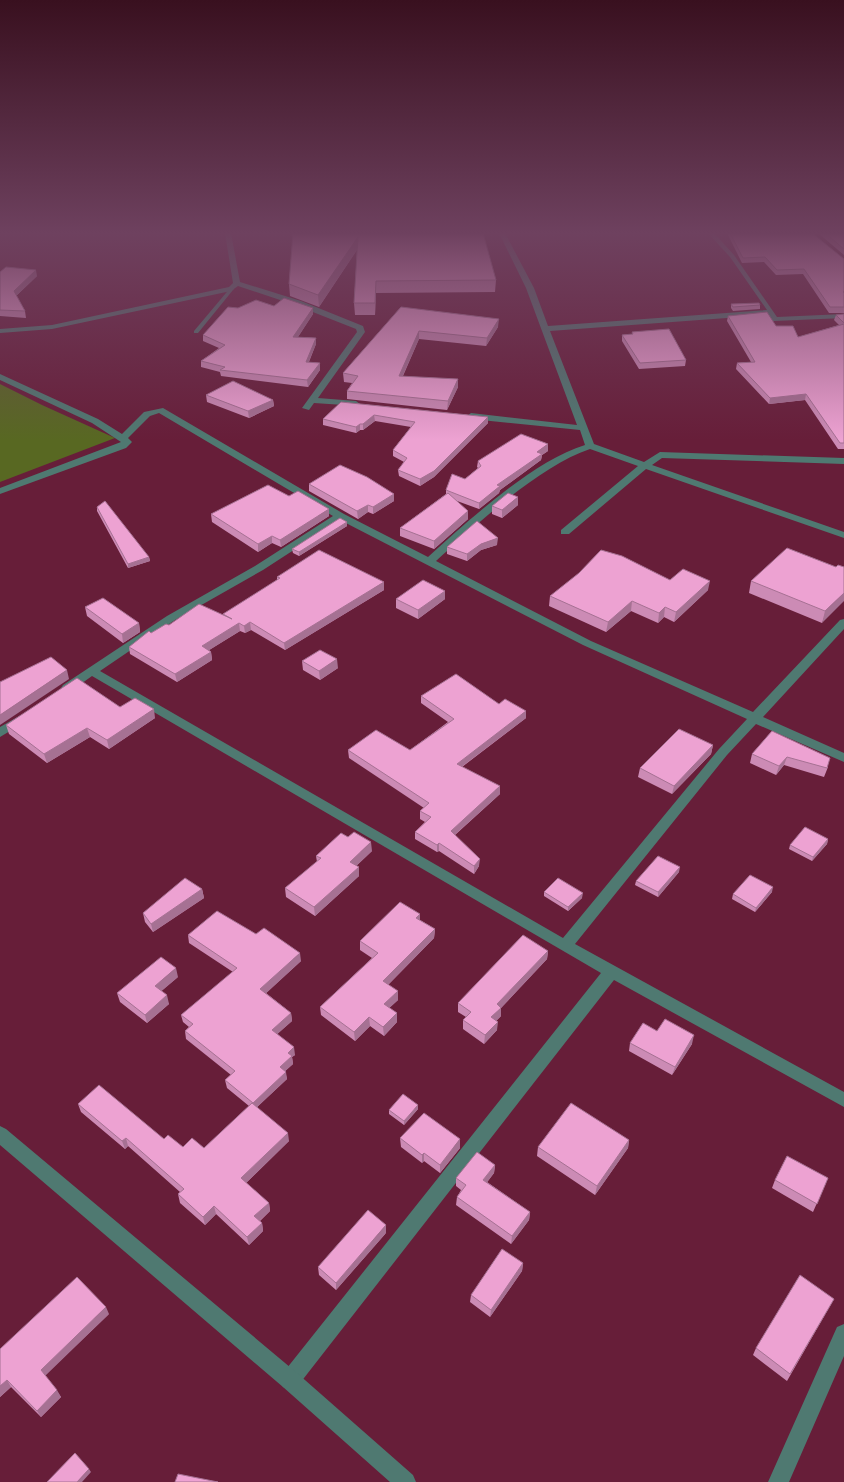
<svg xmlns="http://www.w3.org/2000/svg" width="844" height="1482" font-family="'Open Sans',sans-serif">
<rect width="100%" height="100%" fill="#671e39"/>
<path fill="#586822" d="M0 384 42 405 115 438 0 482Z"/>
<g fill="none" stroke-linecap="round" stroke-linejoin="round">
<path fill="#4f7971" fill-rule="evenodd" d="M231 287 234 289 233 290 198 333H194V331Z"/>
<path fill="#4f7971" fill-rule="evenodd" d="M225 233H231L240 282 301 301 363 326 365 332 318 398 356 401 360 404 359 406 314 403 309 410 302 408 357 332 356 329 295 305 238 286 231 291 52 329 0 333V329L52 325 229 287 233 283Z
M499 233H505L534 288 548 326 767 310 730 257 708 233H714L734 255 777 317 844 314V318L774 321H771L769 315 550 331 594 444 644 462 660 452 844 458V464L662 458 652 465 844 532V538L646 469 569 534H561V530L638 466 590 449C539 466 476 525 436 561L591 641 753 712 840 620 844 619V629L763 717 844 753V762L756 724 727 755 575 944 844 1092V1107L614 980 297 1387 290 1390 283 1387 280 1380 283 1373 601 973 92 676 71 691H63L61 688 63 685 167 616 255 566 333 516 159 413 150 416 128 438 132 442 126 448 0 494V488L121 442 92 423 0 380V374L98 419 122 434 144 412 163 408 344 514 428 557C469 520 533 461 585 445L580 430 471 419 467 416 471 413 577 425 526 288ZM340 520 583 645 747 719 719 749 563 938 100 671 175 620 263 570Z
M21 715 27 719 25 722 0 737V727Z
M844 1324V1356L789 1482H768L837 1327Z"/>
<path fill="#4f7971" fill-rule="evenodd" d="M0 1126 6 1129 297 1373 413 1475 416 1482H390L283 1387 0 1145Z"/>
</g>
<path fill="#cc8bb5" d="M293 233 496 280 495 292 376 293 375 315H355L354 303 357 250 319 307 290 296 289 284Z
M727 233H812L844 259V313H829L803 274 776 275 764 262 742 263Z
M818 233H844V255Z
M0 272 37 276 16 296 25 311 26 318 0 316Z
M731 304 760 305V309L733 311 731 308Z
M274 306 313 314 298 337 316 338V344L309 362 320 363V370L308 387 221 376 220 372 201 367V361L219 348 203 341V335L238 308Z
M401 307 498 327 486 346 419 339 403 376 458 387 447 410 347 399V391L352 383 344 382 343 373Z
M844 314V449H838L805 400 769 404 736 369 737 363 751 362 727 321 728 316 776 326 798 337 839 325 834 320 836 315Z
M632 332 686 360 685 366 639 369 622 341V335L632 334Z
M206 395 273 400 274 406 249 418 207 402Z
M341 402 488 417V423L434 477 420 486 399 476 398 470 404 462 393 456V450L411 427 375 421 363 430H360L356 433 323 425V419Z
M548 451 542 455 541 460 500 490 499 493 479 509 457 501 468 519 434 549 400 536V528L446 494V490L465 479 478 468 477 467 478 461Z
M309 484 394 494V501L373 514 368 512 358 519 309 491Z
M518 505 502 518 492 514V506Z
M97 507 149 557 150 561 128 568 97 511Z
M211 514 329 516 281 547 272 543 258 552 212 522Z
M347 522V526L299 556 293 553 292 549Z
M497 545 481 550 467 561 447 554V547Z
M836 567H844L822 623 749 593 751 581Z
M277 577 384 590 285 650 251 630 245 633 240 631 209 650 211 652 212 660 177 682 130 654 129 647 151 633 169 625 224 615 277 580Z
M670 580 708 590 674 622 664 617 658 623 631 611 606 632 549 606 550 596Z
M445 591V599L418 619 396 608V599Z
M85 607 139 623 140 632 123 643 87 616Z
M302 661 338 668 320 680 303 670Z
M421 696 499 704 526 718 462 767 500 794 455 835 479 866 474 874 439 851 437 852 415 839V832L425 822 420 819V811L424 808 349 758 348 750H410L448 722 421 703Z
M120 707 155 718 109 749 90 737 47 763 9 734 6 725Z
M772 731 828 767 824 777 784 765 776 775 750 763 752 754Z
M713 745 711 754 672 794 638 777 640 768Z
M828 839 827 844 812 861 789 849 790 845Z
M372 851 356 866 359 876 315 916 286 897 285 888 317 862 316 856Z
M679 872 658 897 635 885 636 881Z
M202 889 204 898 153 932 145 922 143 913Z
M544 892 582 898 568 911 544 896Z
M772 892 755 912 732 899 733 894Z
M420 914V920L435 929 434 938 388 985 398 1000 389 1008 397 1013V1022L384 1036 370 1026 355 1041 321 1015 320 1007 372 958 360 950V941Z
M188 935 301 961 266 993 291 1013 292 1021 277 1034 295 1055 292 1057 293 1064 285 1071 287 1079 257 1107 289 1141 246 1183 269 1203 270 1211 260 1221 262 1223 263 1231 249 1245 216 1214 205 1225 180 1203 178 1194 180 1192 128 1146 125 1149 81 1112 78 1104 164 1139 183 1147 204 1148 249 1106 227 1088 225 1080 231 1075 186 1039 185 1031 189 1027 183 1022 181 1015 233 972 189 943Z
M548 951 547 959 501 1008V1016L496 1021 497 1030 484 1044 463 1029V1020L466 1017 458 1012V1003Z
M178 977 161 991 169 1004 147 1023 120 1002 117 993Z
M657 1031 692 1044 672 1075 629 1051 630 1043Z
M418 1109 404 1125 389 1114V1110Z
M400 1138 460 1148 440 1173 424 1161 422 1163 401 1147Z
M629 1140 628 1148 595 1195 537 1156 538 1147Z
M495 1165 494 1173 487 1182 530 1212 529 1220 511 1244 456 1205 457 1197 461 1190 456 1186V1178Z
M828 1178 813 1212 772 1188 775 1180Z
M386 1233 336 1290 319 1275 318 1267Z
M523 1263 522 1271 490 1317 470 1302 471 1295Z
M834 1299 787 1381 753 1355 756 1348Z
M109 1314 45 1375 61 1397 41 1417 11 1387 0 1397V1349Z"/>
<path fill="#a67193" d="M358 237V248L319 307 318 295Z
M36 270 37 276 15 297 14 291Z
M376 281V293L375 315V303Z
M313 308V314L294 343 293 337Z
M499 319 498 327 486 346 487 338Z
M419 331V339L399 384V376Z
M316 338V344L306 368V362Z
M320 363V370L308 387 307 380Z
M458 379V387L447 410 448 401Z
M806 394 805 400 769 404 770 398Z
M273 400 274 406 249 418 248 411Z
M374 415 375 421 363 430V424Z
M488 417V423L434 477 420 486V479Z
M360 424V430L356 433V427Z
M548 444V451L542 455 541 460 500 490 499 493 479 509V503L497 485 537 452Z
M394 494V501L373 514V507Z
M518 497V505L502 518V510Z
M368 505V512L358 519 357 511Z
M329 509V516L281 547 280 540Z
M468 511V519L434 549V541Z
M347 522V526L299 556V552Z
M272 536V543L258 552V544Z
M498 538 497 545 481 550 467 561V554L481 544Z
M149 557 150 561 128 568V564Z
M710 581 708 590 674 622 676 612Z
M384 582V590L285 650 284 643Z
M445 591V599L418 619V610Z
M844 593V601L822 623 825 611Z
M632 601 631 611 606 632 608 622Z
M665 607 664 617 658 623 659 613Z
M250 622 251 630 245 633 244 626Z
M139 623 140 632 123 643 122 634Z
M239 623 240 631 203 654 202 646Z
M211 652 212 660 177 682 175 674Z
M337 659 338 668 320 680 319 671Z
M67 670 69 679 0 725V715Z
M154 709 155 718 109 749 107 740Z
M526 711V718L456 771 457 764Z
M87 728 90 737 47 763 44 754Z
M713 745 711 754 672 794 674 786Z
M787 757 784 765 776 775 779 766Z
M500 786V794L450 839 451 831Z
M828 839 827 844 812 861 813 857Z
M371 842 372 851 351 871 350 862Z
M439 843V851L437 852V845Z
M480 859 479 866 474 874V866Z
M359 867V876L315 916 314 907Z
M680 867 679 872 658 897V892Z
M773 887 772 892 755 912 756 908Z
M202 889 204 898 153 932 151 924Z
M583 893 582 898 568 911V907Z
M420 914V922L416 918Z
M435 929 434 938 383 990V981Z
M548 951 547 959 501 1008V1016L491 1026V1017L497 1004Z
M300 953 301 961 262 997 260 989Z
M176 968 178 977 157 995 155 986Z
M398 991V1000L384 1013V1004Z
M167 995 169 1004 147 1023 145 1015Z
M291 1013 292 1021 273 1038 272 1030Z
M397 1013V1022L384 1036 383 1027Z
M369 1017 370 1026 355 1041 354 1032Z
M498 1022 497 1030 484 1044 485 1035Z
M694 1035 692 1044 672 1075 675 1067Z
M294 1047 295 1055 292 1057 293 1064 281 1075 280 1067 288 1053Z
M286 1072 287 1079 254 1110 253 1103Z
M418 1105V1109L404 1125V1121Z
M288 1133 289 1141 242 1187 241 1178Z
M126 1138 128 1146 125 1149 122 1141Z
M460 1139V1148L440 1173V1165Z
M629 1140 628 1148 595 1195 597 1186Z
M424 1153V1161L422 1163V1155Z
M495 1165 494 1173 483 1188V1180Z
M269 1203 270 1211 256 1224 254 1216Z
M214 1206 216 1214 205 1225 203 1217Z
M530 1212 529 1220 511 1244 512 1236Z
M262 1223 263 1231 249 1245 247 1237Z
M386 1225V1233L336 1290V1283Z
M523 1263 522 1271 490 1317 491 1310Z
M106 1307 109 1314 44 1377 41 1370Z
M7 1380 11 1387 0 1397V1386Z
M57 1390 61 1397 41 1417 37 1411Z
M89 1469 91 1472 82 1482H77Z"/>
<path fill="#eda2d2" stroke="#a67193" d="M293 233H483L496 280 376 281 375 303H354L358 237 318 295 289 284Z
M730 233H812L844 259V292H843H844V307H830L804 269 777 270 765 257 743 258Z
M825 233H844V249Z
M6 267 36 270 14 291 25 311 0 310V272Z
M284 298 313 308 293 337 316 338 306 362 320 363 307 380 220 370 225 367 201 361 225 345 203 335 228 307 238 308 256 300 274 306Z
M759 303 760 305 733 307 731 304Z
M401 307 499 319 487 338 419 331 399 376 458 379 448 401 347 391 358 376 343 373Z
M767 312 776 326H793L798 337 844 324V443H840L806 394 770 398 737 363 755 362 728 316Z
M844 314V323L836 315Z
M669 329 686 360 640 363 622 335 633 334 632 332Z
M233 381 273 400 248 411 206 395Z
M341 402 488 417 434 471 420 479 398 470 407 458 393 450 415 422 374 415 363 424H360L356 427 323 419Z
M521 434 548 444 537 452 542 454 497 485 500 486 479 503 446 490 452 474 465 479 481 466 478 461Z
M340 465 367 477 394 494 373 507 368 505 357 511 309 484Z
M268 485 289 496 298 491 329 509 280 540 272 536 258 544 211 514Z
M448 493 468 511 434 541 400 528Z
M508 493 518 497 502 510 492 506Z
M105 501 149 557 128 564 97 507Z
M340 518 347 522 299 552 292 549Z
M477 521 498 538 481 544 467 554 447 547Z
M787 548 836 567 838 565 844 567V593L825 611 751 581Z
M319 550 384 582 284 643 250 622 244 626 239 623 202 646 211 652 175 674 129 647 149 631 151 633 166 624 169 625 199 604 232 619 223 614 280 578 277 577Z
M601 550 622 556 670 580 683 569 710 581 676 612 665 607 659 613 632 601 608 622 550 596 579 573Z
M423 580 445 591 418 610 396 599Z
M103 598 139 623 122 634 85 607Z
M320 650 337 659 319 671 302 661Z
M51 657 67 670 0 715V682Z
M456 674 499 704 505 699 526 711 457 764 500 786 451 831 480 859 474 866 439 843 437 845 415 832 431 817 420 811 429 803 348 750 376 730 410 750 454 719 421 696Z
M77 678 120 707 135 698 154 709 107 740 87 728 44 754 6 725Z
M679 729 713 745 674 786 640 768Z
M772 731 830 758 827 768 787 757 779 766 752 754Z
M805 827 828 839 813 857 790 845Z
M354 832 371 842 350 862 359 867 314 907 285 888 321 858 316 856 341 833 348 837Z
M658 856 680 867 658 892 636 881Z
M750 875 773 887 756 908 733 894Z
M185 878 202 889 151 924 143 913Z
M558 878 583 893 568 907 544 892Z
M400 902 420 914 416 918 435 929 383 981 398 991 384 1004 397 1013 383 1027 369 1017 354 1032 320 1007 378 953 360 941Z
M217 911 256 934 264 928 300 953 260 989 291 1013 272 1030 294 1047 288 1053 292 1056 280 1067 286 1072 253 1103 225 1080 235 1071 185 1031 193 1024 181 1015 237 968 188 935Z
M523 935 548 951 497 1004 501 1008 491 1017 498 1022 485 1035 463 1020 471 1012 458 1003Z
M161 957 176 968 155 986 167 995 145 1015 117 993Z
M665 1019 694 1035 675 1067 630 1043 643 1023 657 1031Z
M99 1085 164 1139 168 1135 183 1147 192 1138 204 1148 252 1103 288 1133 241 1178 269 1203 254 1216 262 1223 247 1237 214 1206 203 1217 178 1194 184 1189 126 1138 122 1141 78 1104Z
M403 1094 418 1105 404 1121 389 1110Z
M571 1103 629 1140 597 1186 538 1147Z
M424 1113 460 1139 440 1165 424 1153 422 1155 400 1138Z
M477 1152 495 1165 483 1180 530 1212 512 1236 457 1197 466 1185 456 1178Z
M787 1156 828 1178 817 1204 775 1180Z
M368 1210 386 1225 336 1283 318 1267Z
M502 1249 523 1263 491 1310 471 1295Z
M800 1275 834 1299 790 1374 756 1348Z
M77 1277 106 1307 41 1370 57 1390 37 1411 7 1380 0 1386V1349Z
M75 1453 89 1469 77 1482H47Z
M178 1474 218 1482H175Z"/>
<linearGradient id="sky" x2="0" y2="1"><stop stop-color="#39101f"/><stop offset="0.53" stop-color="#6e415f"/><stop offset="1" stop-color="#6e415f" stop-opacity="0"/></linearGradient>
<rect width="844" height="440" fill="url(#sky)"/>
</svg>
